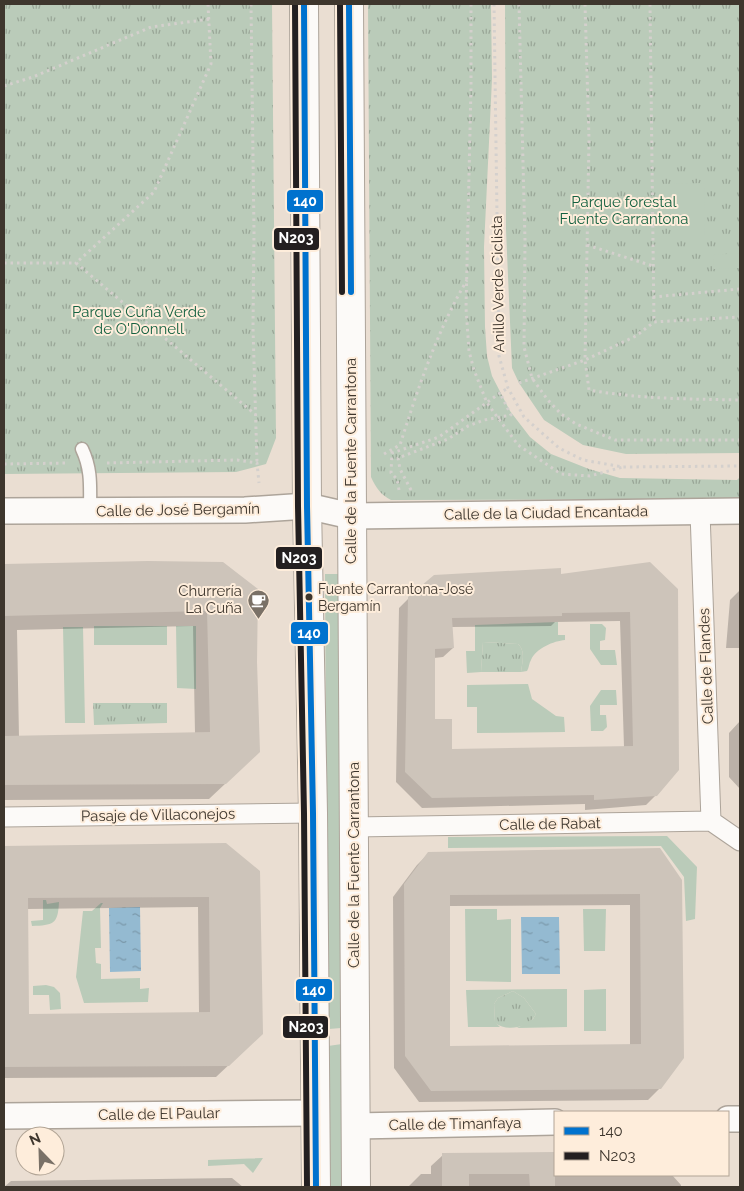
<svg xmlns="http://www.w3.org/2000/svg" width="744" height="1191" font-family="Raleway,sans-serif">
<defs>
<pattern id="park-tufts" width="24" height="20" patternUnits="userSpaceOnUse" patternTransform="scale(1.25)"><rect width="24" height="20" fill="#bacbb9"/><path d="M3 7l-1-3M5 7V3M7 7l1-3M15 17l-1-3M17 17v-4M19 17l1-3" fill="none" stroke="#99a697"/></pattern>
<pattern id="water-ripples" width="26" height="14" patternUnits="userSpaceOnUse" patternTransform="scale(1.25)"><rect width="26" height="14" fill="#94bad1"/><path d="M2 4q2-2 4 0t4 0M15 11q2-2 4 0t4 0" fill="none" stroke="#7a98aa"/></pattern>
</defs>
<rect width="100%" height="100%" fill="#eaded2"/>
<path fill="url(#park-tufts)" d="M4 4H272L276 438 266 464 236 472 4 474Z
M368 4H491L492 79 484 247 485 327 487 356 492 376 510 411 530 437 551 454 589 469 620 478 737 480 740 477V499L391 500C381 495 376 488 371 477Z
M505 4H740V453L626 454 583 445 544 420 519 383 512 368 506 230Z
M483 642 518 644C526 651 522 663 521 672H481Z
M93 703H167V723L94 725Z
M513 991 524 998 536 1014C529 1028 507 1032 495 1023L494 1004 498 998Z"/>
<path fill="#bacbb9" d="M704 183 705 240H674V184Z
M740 253V268L714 269 713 255Z
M325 574H339L341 1028 329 1029 327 940Z
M558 622V635H565V640C554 641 536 648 531 660 529 663 529 668 527 671L521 672C522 663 526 651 518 644L483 642 481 672 467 673 466 651H475V625Z
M590 624H602L606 628 605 640 600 641V650H615L617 665H601L590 649Z
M94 626H167V645H94Z
M176 626H196V689L177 688Z
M63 627H83L85 723H65Z
M528 684 532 699 556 716 564 717 565 732 477 733V707H467V685Z
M601 690H616L617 705H600V715H606L607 727 603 731H591L590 706Z
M667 836 697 867 695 919 686 921 684 877 661 846 448 848V837Z
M43 900H46L47 904 59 902C58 925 53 925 32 926L31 921 43 920Z
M101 903H103L100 908 101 948H95L96 963 101 964V979L140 978V989L149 988 148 1002 84 1003 76 977 83 911H92Z
M465 909H497V920L511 919V982L466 981Z
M583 909H606L605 951H584Z
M46 985 54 987 60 993 61 1009 50 1010 49 995H33V986Z
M567 989V1027L517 1028 533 1019 536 1014 524 998 513 991 498 998 494 1004 495 1022 500 1027H468L466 990Z
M606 989V1031H584V990Z
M342 1044 343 1187H329L328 1046Z
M263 1158 253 1173 244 1164 208 1166V1160Z"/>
<path fill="url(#water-ripples)" d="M140 907 141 971 110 972 109 908Z
M521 917H559L560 974H522Z"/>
<path fill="#0003" fill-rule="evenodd" d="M148 563H223L243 767 209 799 4 800V565ZM193 626 195 733 19 737 17 630Z
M560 576 677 589 656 795 646 805 585 810V804L422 808 396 782 399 608 409 598ZM620 621 624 747 451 751 434 720V658L443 657 453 648 451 627 551 626 555 622Z
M740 590V648H726L730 600Z
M740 721V789L729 777V733Z
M226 845 250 1045 216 1077 4 1078V848ZM198 907 199 1013 28 1015 27 909Z
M429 853 681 881 660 1088 648 1100 419 1102 394 1068 393 897 417 865ZM630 905V1046L449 1047 448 906Z
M555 1154V1175H672L681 1185V1187H408L421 1174H431V1166L443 1155Z
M232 1178 243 1187H4L11 1181Z"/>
<path fill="#cdc4ba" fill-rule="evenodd" d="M148 561 223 562 258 589 257 662 260 752 226 784 4 785V736L210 732 207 611 4 616V564Z
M650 562 678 589 679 770 657 796 594 800V795L432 798 405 772 408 597 434 575 561 568V574ZM630 612 633 746 452 749V719H435V649L454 648 452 618 562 616V613Z
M226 843 260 871 263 1034 229 1066 4 1067V846ZM209 897 210 1012 29 1014 28 898Z
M660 848 682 880 684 1058 661 1089 431 1091 405 1056 404 884 428 852ZM640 894 641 1044 450 1046V895Z
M555 1152V1187H530L529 1174H469V1187H442V1153Z"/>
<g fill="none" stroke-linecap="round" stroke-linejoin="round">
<defs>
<path id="service" d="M82 449C92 470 90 487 90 511"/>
<path id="pedestrian" d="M700 512 711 821
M4 817 313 813
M354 827 711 821 740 841"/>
<path id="minor" d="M4 511 245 510 307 506 351 516 740 511
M4 1116 315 1113
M728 1119H740
M355 1126 555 1122"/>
<path id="primary" d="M304 4 307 506 313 813 316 1187
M349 4 356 1187"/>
</defs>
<use href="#service" stroke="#ada49a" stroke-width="15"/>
<use href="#pedestrian" stroke="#ada49a" stroke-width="21"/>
<use href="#minor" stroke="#ada49a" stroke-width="28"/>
<use href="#primary" stroke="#ada49a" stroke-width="30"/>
<path stroke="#d4d0cd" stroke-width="3" stroke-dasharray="2.5 4" stroke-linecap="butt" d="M208 4 211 64 154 192 76 263 256 415
M251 4 254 232 253 328 257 463
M471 4V88L466 308 469 351 474 370 487 403 518 445 561 474 590 476 623 467
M494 4 499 356 508 388 524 417 559 448 583 460 623 467 740 466
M519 4 525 241 524 347 532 378 547 399 561 414 576 424 615 440H740
M585 4 589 139 585 360 636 336 654 322 740 317
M650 4 654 322
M4 86 33 77 151 27 210 19
M587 245 653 266
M4 263H76
M653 297 740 289
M519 383 585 360 589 390C640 399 688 399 740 400
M384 454 400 445C418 388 437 331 467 280
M107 463 237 460 257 463 259 483
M4 464 68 463
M399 490 397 479 391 473 392 453 439 437 500 393 508 388
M411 490 400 469 398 458 448 439 468 426 484 420 511 415 500 393"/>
<use href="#service" stroke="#fcfaf8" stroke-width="12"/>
<use href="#pedestrian" stroke="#fcfaf8" stroke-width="19"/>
<use href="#minor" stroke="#fcfaf8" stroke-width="25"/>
<use href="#primary" stroke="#fcfaf8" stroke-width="28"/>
<defs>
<path id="bus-1" d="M304 4 307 506 313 813 316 1187
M349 5 351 292"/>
<path id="bus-2" d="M295 4 298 506 304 813 307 1187
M340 5 342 292"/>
</defs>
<use href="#bus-1" stroke="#feeddb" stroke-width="10"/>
<use href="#bus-2" stroke="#feeddb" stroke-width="10"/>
<use href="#bus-1" stroke="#0072ce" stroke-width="6"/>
<use href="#bus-2" stroke="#231f20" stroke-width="6"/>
</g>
<defs>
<symbol id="cafe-pin" viewBox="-11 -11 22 30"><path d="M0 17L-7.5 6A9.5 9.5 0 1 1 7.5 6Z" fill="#7a7167" stroke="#feeddb"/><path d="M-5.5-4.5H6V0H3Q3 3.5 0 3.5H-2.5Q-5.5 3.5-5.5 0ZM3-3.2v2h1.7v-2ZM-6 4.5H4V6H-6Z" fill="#fff"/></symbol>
</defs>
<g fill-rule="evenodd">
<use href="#cafe-pin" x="246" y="588" width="25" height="34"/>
</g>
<circle fill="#3e362d" stroke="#feeddb" stroke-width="2" cx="309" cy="597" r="4.5"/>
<g text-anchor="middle" stroke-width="4" stroke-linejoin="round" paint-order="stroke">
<g font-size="14" fill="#3e362d" stroke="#feeddb" text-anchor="start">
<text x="318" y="594">Fuente Carrantona-José<tspan x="318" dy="17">Bergamín</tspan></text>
</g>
<g font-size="15" fill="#146140" stroke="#feeddb">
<text x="624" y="207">Parque forestal<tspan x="624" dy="17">Fuente Carrantona</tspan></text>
<text x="139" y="317">Parque Cuña Verde<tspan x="139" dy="17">de O'Donnell</tspan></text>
</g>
<g font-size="15" fill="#3e362d" stroke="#feeddb">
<text transform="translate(498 284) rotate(-91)" y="5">Anillo Verde Ciclista</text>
<text transform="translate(351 461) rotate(-90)" y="5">Calle de la Fuente Carrantona</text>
<text transform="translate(178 510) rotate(-1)" y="5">Calle de José Bergamín</text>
<text transform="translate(546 513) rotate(-1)" y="5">Calle de la Ciudad Encantada</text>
<text transform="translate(706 666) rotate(-92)" y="5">Calle de Flandes</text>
<text transform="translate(158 815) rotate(-1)" y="5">Pasaje de Villaconejos</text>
<text transform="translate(550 824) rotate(-1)" y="5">Calle de Rabat</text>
<text transform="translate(354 865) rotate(-90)" y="5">Calle de la Fuente Carrantona</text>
<text transform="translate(159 1114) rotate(-1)" y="5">Calle de El Paular</text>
<text transform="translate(455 1124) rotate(-1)" y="5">Calle de Timanfaya</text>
</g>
<g font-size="15" fill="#3e362d" stroke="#feeddb" text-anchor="end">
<text x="242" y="596">Churrería<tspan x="242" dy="17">La Cuña</tspan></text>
</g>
</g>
<g stroke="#feeddb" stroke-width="2">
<rect x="286" y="189" width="38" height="24" rx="5" fill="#0072ce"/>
<rect x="273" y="227" width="47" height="24" rx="5" fill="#231f20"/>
<rect x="275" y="546" width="48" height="24" rx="5" fill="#231f20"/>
<rect x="290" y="621" width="39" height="24" rx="5" fill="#0072ce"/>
<rect x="295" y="978" width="38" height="24" rx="5" fill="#0072ce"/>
<rect x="282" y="1015" width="47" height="24" rx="5" fill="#231f20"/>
</g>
<g font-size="14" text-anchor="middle" font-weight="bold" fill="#fff">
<text x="305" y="206">140</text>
<text x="296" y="243">N203</text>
<text x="299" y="563">N203</text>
<text x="309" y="638">140</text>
<text x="314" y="995">140</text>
<text x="306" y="1032">N203</text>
</g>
<rect width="744" height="1191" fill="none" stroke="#3e362d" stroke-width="10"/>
<rect x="554" y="1111" width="175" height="65" fill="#feeddb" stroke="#b1a495"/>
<rect x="564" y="1127" width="25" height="8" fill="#0072ce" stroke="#b1a495"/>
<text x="599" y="1136" font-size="15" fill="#3e362d">140</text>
<rect x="564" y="1152" width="25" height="8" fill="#231f20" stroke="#b1a495"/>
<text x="599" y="1161" font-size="15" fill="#3e362d">N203</text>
<g transform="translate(40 1151) rotate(337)"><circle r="24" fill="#feeddb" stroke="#b1a495"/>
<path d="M0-4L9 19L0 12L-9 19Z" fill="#7a7167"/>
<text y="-8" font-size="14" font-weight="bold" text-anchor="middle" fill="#3e362d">N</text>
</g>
</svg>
